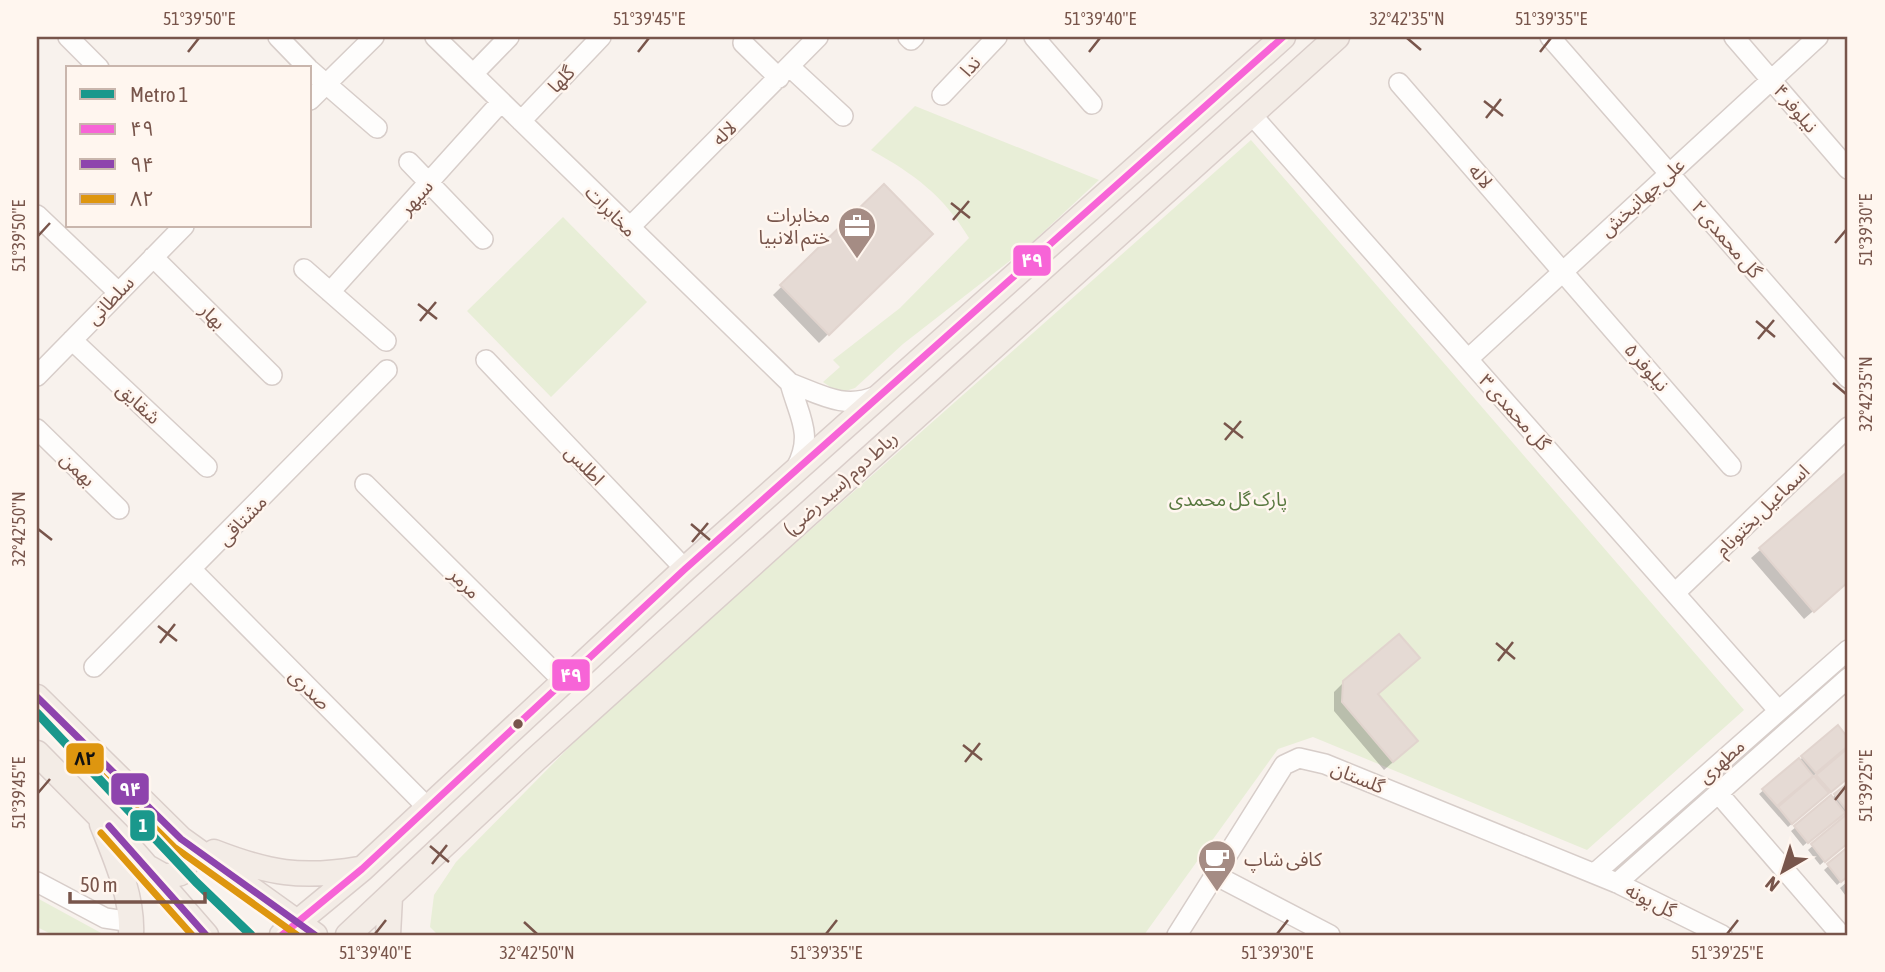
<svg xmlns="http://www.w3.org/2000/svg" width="1885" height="972" font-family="'Asap Condensed','Noto Sans Arabic',sans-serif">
<rect width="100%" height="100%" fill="#f8f2ed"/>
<path fill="#e8eed7" d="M915 106 1099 180 1025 249 903 344 855 388 839 393 823 382 840 367 833 360 900 308 969 238C943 195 914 174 871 150Z
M1251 140 1744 710 1587 850 1313 737 1278 749 1144 935H438L430 927 434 895 456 862 599 717Z
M563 217 647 302 551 397 467 311Z
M37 898 103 934 53 935 37 927Z"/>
<path fill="#0003" d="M884 187 930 234 819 343 773 295Z
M1848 473V581L1804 619 1751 558Z
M1344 682 1376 694 1407 750 1384 770 1334 711V692Z
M1838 728 1848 745 1800 788 1848 751V776L1788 827 1759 794Z
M1848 785V841L1820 865 1808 850 1846 817 1842 813 1803 846 1791 831Z
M1848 849V875L1837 885 1824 870Z
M1848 881V899L1840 888Z"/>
<path fill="#e5dad4" stroke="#e1d4ce" stroke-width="2" d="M884 184 933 234 829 335 780 285Z
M1848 471V582L1814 612 1759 548Z
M1399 634 1420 658 1378 694 1418 741 1393 762 1342 702 1343 681Z
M1838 725 1848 738V746L1816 773 1801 756Z
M1848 748V778L1831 792 1816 775Z
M1799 758 1813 776 1777 806 1762 789Z
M1814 776 1829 793 1792 824 1778 807Z
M1848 783V812L1834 794Z
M1831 795 1845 813 1808 843 1794 826Z
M1847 814 1848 843 1825 862 1811 844Z
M1848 847V876L1841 882 1827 864Z"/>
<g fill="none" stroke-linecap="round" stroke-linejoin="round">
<defs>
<path id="minor" d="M68 37 99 68
M278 37 308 68
M435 37 790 383C820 394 844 410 876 396
M908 37 911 40 914 37
M1034 37 1092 104
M1550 37 1848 378
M1734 37 1848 169
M743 43 779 78
M790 67 843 116
M310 70 377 128
M473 74 509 37
M1399 83 1731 466
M942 95 997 37
M310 100 374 37
M1251 114 1778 710
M521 121 601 37
M409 162 483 239
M37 215 118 292
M629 228 818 37
M153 257 272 375
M304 269 386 341
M330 292 501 102
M72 340 207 467
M1468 359 1818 37
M486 360 685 569
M37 376 184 226
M790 383C799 417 814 434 796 468
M37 429 119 509
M365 484 564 682
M192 570 428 808
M1675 593 1848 427
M94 667 387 370
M1718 793 1841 935
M1595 873 1848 650
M1215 875 1330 935
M37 882 105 918 132 922
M1617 883 1848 678
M1177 935 1284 765 1299 758 1325 764 1617 883 1722 935"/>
<path id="major" d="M37 697 181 839 315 935
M37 753 127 844 206 935
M102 824C116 859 133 897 131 935
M214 852C268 873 301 879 359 869
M149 868 165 877 181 873C190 862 186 851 181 839
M282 935 362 869 685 569 1283 37
M348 935 536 759 1337 37
M388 935 390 897"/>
</defs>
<use href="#minor" stroke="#d7cdc9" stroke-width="22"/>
<use href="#major" stroke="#daceca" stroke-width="27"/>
<use href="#minor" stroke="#fefdfc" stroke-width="19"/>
<use href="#major" stroke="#f3ece6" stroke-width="24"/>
<defs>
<path id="bus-1" d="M282 935 362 869 685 569 1283 37"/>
<path id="bus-2" d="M37 697 181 839 315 935
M109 826 206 935"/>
<path id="bus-3" d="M37 711 174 847 297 935
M101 833 192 935"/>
</defs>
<use href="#bus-1" stroke="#fff6ef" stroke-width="12"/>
<use href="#bus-2" stroke="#fff6ef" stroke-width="12"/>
<use href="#bus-3" stroke="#fff6ef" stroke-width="12"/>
<use href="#bus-1" stroke="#f764d7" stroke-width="7"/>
<use href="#bus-2" stroke="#8e44ad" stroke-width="7"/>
<use href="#bus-3" stroke="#de960f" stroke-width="7"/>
<defs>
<path id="metro-1" d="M37 713 196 882 251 935"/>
</defs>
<use href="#metro-1" stroke="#fff6ef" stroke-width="14"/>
<use href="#metro-1" stroke="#1a988c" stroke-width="9"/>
</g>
<path fill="none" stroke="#78554b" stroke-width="2.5" d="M1407 38 1421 50M188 52 199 38M638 52 649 38M1089 52 1100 38M1540 52 1551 38M1484 101 1503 116M1486 118 1501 99M951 203 970 218M953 220 969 201M38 236 50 223M1835 243 1846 230M418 304 437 319M420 321 436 302M1756 321 1775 337M1758 339 1774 320M1833 383 1846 394M1224 423 1243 438M1225 440 1241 421M691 524 710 540M38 529 52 540M692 542 708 523M158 626 177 641M160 643 175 624M1496 643 1515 659M1498 661 1513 642M963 745 982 760M965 762 980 743M38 793 50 779M1835 800 1846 786M430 846 449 862M432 864 447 845M524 922 537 934M375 934 386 920M826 934 837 920M1277 934 1288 920M1727 934 1738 920"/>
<defs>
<symbol id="office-pin" viewBox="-11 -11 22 30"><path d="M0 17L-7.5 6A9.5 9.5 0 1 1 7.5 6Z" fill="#a58c84" stroke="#fff6ef"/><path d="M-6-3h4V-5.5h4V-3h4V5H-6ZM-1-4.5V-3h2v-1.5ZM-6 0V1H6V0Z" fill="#fff"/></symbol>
<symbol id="cafe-pin" viewBox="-11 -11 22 30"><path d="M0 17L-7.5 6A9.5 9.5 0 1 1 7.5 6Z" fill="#a58c84" stroke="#fff6ef"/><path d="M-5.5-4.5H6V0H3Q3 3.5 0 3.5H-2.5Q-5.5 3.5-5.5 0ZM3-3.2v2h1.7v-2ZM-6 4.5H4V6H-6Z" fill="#fff"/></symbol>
</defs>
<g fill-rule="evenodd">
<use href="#office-pin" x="835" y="204" width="44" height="60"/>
<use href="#cafe-pin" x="1195" y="837" width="44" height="60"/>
</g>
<circle fill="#78554b" stroke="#fff6ef" stroke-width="2.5" cx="518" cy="724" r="6"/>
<g text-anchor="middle" stroke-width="5" stroke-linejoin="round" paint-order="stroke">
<g font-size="19" fill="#78554b" stroke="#fff6ef">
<text transform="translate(970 66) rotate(-47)" y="7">ندا</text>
<text transform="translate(561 79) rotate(-46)" y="7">گلها</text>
<text transform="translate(1796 108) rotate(50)" y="7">نیلوفر ۴</text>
<text transform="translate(724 133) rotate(-45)" y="7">لاله</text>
<text transform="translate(1481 176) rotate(49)" y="7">لاله</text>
<text transform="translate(416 197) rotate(-48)" y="7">سپهر</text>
<text transform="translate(1642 197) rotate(-42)" y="7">علی جهانبخش</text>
<text transform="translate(611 211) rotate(45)" y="7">مخابرات</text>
<text transform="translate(1727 239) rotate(49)" y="7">گل محمدی ۲</text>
<text transform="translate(110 300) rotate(-46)" y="7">سلطانی</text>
<text transform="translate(213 316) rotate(45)" y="7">بهار</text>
<text transform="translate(1647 367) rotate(49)" y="7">نیلوفر ۵</text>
<text transform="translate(139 403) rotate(43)" y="7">شقایق</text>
<text transform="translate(1515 412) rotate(48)" y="7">گل محمدی ۳</text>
<text transform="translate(585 465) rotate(46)" y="7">اطلس</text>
<text transform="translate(78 469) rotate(44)" y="7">بهمن</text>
<text transform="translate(840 483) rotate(-42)" y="7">رباط دوم (سید رضی)</text>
<text transform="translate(1762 510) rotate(-44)" y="7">اسماعیل بختونام</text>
<text transform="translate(242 520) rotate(-46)" y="7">مشتاقی</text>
<text transform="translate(465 583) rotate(45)" y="7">مرمر</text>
<text transform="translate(310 689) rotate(45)" y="7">صدری</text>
<text transform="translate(1721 761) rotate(-42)" y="7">مطهری</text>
<text transform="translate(1358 777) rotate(22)" y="7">گلستان</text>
<text transform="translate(1651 900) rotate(27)" y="7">گل پونه</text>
</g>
<g font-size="19" fill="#78554b" stroke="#fff6ef" text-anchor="end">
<text x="830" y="222">مخابرات<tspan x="830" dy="22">ختم الانبیا</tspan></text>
<text x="1244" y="866" text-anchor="start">کافی شاپ</text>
</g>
<g font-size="19" fill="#58783f" stroke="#fff6ef">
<text x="1228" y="506">پارک گل محمدی</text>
</g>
</g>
<g stroke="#fff6ef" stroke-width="2.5">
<rect x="1012" y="244" width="40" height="33" rx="7" fill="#f764d7"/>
<rect x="551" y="658" width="40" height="34" rx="7" fill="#f764d7"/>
<rect x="65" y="742" width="40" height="33" rx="7" fill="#de960f"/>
<rect x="110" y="772" width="40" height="34" rx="7" fill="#8e44ad"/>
<rect x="129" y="809" width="27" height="33" rx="7" fill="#1a988c"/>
</g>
<g font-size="19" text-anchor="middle" font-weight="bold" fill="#fff">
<text x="1032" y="267">۴۹</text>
<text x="571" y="682">۴۹</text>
<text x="130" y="796">۹۴</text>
<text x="143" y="832">1</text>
</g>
<g font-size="19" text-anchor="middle" font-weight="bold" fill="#111">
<text x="85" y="765">۸۲</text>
</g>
<rect width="1885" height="972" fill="none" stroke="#fff6ef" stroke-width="77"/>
<rect x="66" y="66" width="245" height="161" fill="#fff6ef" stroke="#c9b6ad" stroke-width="2"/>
<rect x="80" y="89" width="35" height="10" fill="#1a988c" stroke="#c9b6ad" stroke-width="2"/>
<text x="130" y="102" font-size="21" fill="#78554b">Metro 1</text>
<rect x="80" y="124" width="35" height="10" fill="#f764d7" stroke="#c9b6ad" stroke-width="2"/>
<text x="130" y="136" font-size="21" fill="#78554b">۴۹</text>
<rect x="80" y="159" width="35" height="10" fill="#8e44ad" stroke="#c9b6ad" stroke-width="2"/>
<text x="130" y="172" font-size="21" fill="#78554b">۹۴</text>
<rect x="80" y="194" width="35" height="10" fill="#de960f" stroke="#c9b6ad" stroke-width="2"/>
<text x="130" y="206" font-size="21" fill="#78554b">۸۲</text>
<g transform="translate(1783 871) rotate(219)" stroke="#fff6ef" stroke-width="5" paint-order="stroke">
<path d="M0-5L12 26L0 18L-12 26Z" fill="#78554b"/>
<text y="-10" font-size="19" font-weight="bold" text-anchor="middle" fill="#78554b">N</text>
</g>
<path d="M70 892v10h135v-10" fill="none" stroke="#78554b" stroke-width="3.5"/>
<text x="80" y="892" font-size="21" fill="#78554b" stroke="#fff6ef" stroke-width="5" paint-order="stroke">50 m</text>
<rect x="38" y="38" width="1808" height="896" fill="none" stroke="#78554b" stroke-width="2.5"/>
<g font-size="18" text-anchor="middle" fill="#78554b">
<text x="199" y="25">51°39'50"E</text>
<text x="649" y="25">51°39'45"E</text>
<text x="1100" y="25">51°39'40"E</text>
<text x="1407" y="25">32°42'35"N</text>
<text x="1551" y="25">51°39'35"E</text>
<text transform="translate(1866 230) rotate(-90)" y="6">51°39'30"E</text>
<text transform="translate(19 236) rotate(-90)" y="6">51°39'50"E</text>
<text transform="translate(1866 394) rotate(-90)" y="6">32°42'35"N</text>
<text transform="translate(19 529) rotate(-90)" y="6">32°42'50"N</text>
<text transform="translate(1866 786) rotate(-90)" y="6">51°39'25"E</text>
<text transform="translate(19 793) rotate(-90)" y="6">51°39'45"E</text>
<text x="375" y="959">51°39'40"E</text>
<text x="537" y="959">32°42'50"N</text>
<text x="826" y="959">51°39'35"E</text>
<text x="1277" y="959">51°39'30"E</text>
<text x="1727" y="959">51°39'25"E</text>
</g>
</svg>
